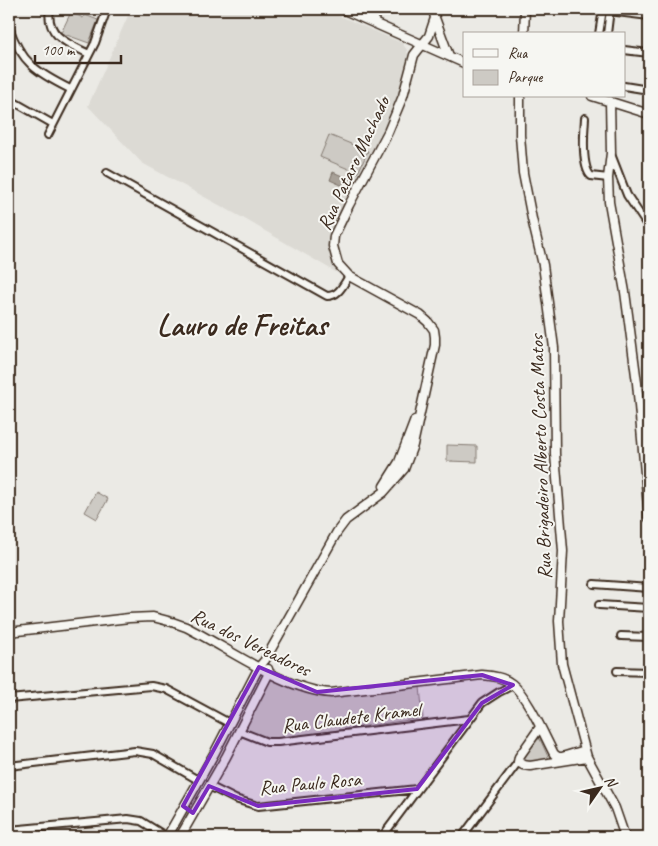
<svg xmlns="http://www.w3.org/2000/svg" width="658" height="846" font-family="Caveat,sans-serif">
<rect width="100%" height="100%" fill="#ebeae5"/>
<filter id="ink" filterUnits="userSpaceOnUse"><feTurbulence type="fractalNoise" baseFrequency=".02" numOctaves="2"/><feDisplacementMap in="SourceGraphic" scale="10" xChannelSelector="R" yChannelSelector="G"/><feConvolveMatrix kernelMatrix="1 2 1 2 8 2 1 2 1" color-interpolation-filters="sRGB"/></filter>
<g filter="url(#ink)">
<path fill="#dcdad4" d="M131 9H324L402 43 407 50 408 56 396 103 388 127 331 234 329 254 339 274 243 218 142 163 88 106Z"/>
<path fill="#cdcac4" stroke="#847a71" d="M71 12 83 18 85 15 98 20 89 43 61 33Z
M329 135 368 151 358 173 320 157Z
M447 445 477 446V462L447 461Z
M96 492 108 499 97 519 85 512Z
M269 676 314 695 330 696 356 691 420 687 423 718 282 738H260L239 732Z
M537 739H540L549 759 526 762 524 756Z"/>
<path fill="#a8a198" stroke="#7c7167" d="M333 172 354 181 350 189 330 180Z"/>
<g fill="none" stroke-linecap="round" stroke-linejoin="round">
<defs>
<path id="minor" d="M50 9C45 36 69 44 89 54
M9 11V9
M609 11 649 16
M9 27C21 63 38 73 70 89
M599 34 603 9
M607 34 610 9
M624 50 649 53
M624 86 649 90
M9 99 53 124
M585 118C584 132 581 166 591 176L608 178
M48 135 95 43 107 9
M611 154 627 195 649 228
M107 173 327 296C339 296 343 285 349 276
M643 439 649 437
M594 584 649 588
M599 605 649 608
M621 636 649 637
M617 671 649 672
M9 699 151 686 166 689 229 723
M239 731 267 742H278L469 719
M9 766 135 751 153 754 198 780
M209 786 235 799 258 806 417 789
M9 830 128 819 141 821 167 837
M382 837 482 703 499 692 513 685
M462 837 518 762"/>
<path id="tertiary" d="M342 9 464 63
M433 9 435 18 449 56
M374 23 375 9
M524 34 525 9
M520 96V135L523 173 532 219 543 265 554 348 555 454 563 551 559 621 562 664 587 757 615 808 625 837
M592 96 649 114
M610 101 611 153 608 178 609 202 625 292 637 383 649 518
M384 486 399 462 415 420
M9 632 129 618 153 617 172 622 186 627C228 648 285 690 331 693L482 675C493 676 503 677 512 684 528 697 544 735 554 754L558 757H562L585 750
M540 727 519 757 518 762 523 765 530 766 587 757
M167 837 215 752 259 667 265 660 337 532 346 520 384 492 404 469 413 445 435 345V337L434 330 428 322 420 315 349 276 338 264 333 246 334 236 349 205 388 132 403 96 414 55 429 36 435 18
M180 837 226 757 269 673 268 669"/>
</defs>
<use href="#minor" stroke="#3b2a1e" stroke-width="10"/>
<use href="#tertiary" stroke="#3b2a1e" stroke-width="11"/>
<use href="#minor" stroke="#f6f6f2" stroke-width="6"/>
<use href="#tertiary" stroke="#f6f6f2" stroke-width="8"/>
</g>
</g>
<path fill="#7b2cbf" fill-opacity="0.2" stroke="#7b2cbf" stroke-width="4" stroke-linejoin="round" d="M259 667 317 692 482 675 513 685 482 703 417 789 258 806 209 786 193 813 183 806Z"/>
<g text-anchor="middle" stroke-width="4" stroke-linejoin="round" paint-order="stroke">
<g font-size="20" fill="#3b2a1e" stroke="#f6f6f2">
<text transform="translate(353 163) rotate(-65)" y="7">Rua Pataro Machado</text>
<text transform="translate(540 457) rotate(-92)" y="7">Rua Brigadeiro Alberto Costa Matos</text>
<text transform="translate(251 642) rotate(26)" y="7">Rua dos Vereadores</text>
<text transform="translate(351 717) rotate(-7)" y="7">Rua Claudete Kramel</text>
<text transform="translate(310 783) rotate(-5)" y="7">Rua Paulo Rosa</text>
</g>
<g font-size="30" font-weight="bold" fill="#3b2a1e" stroke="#f6f6f2">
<text x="242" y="335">Lauro de Freitas</text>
</g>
</g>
<rect width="658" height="846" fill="none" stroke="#f6f6f2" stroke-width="30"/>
<rect x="15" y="15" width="628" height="816" fill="none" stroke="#3b2a1e" stroke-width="2" filter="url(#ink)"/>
<rect x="463" y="32" width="162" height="65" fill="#f6f6f2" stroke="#aba49d"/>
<rect x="473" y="49" width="25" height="8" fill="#f6f6f2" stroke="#aba49d"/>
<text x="508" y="58" font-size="15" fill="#3b2a1e">Rua</text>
<rect x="473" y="70" width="25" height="15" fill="#cdcac4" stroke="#aba49d"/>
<text x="508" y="82" font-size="15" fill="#3b2a1e">Parque</text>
<g transform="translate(600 788) rotate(56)" stroke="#f6f6f2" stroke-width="4" paint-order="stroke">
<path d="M0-4L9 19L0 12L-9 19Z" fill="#3b2a1e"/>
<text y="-8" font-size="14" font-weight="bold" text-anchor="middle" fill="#3b2a1e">N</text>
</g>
<path d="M35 55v8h86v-8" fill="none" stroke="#3b2a1e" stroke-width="2.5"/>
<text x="42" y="55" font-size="15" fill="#3b2a1e" stroke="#f6f6f2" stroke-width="4" paint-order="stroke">100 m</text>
</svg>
